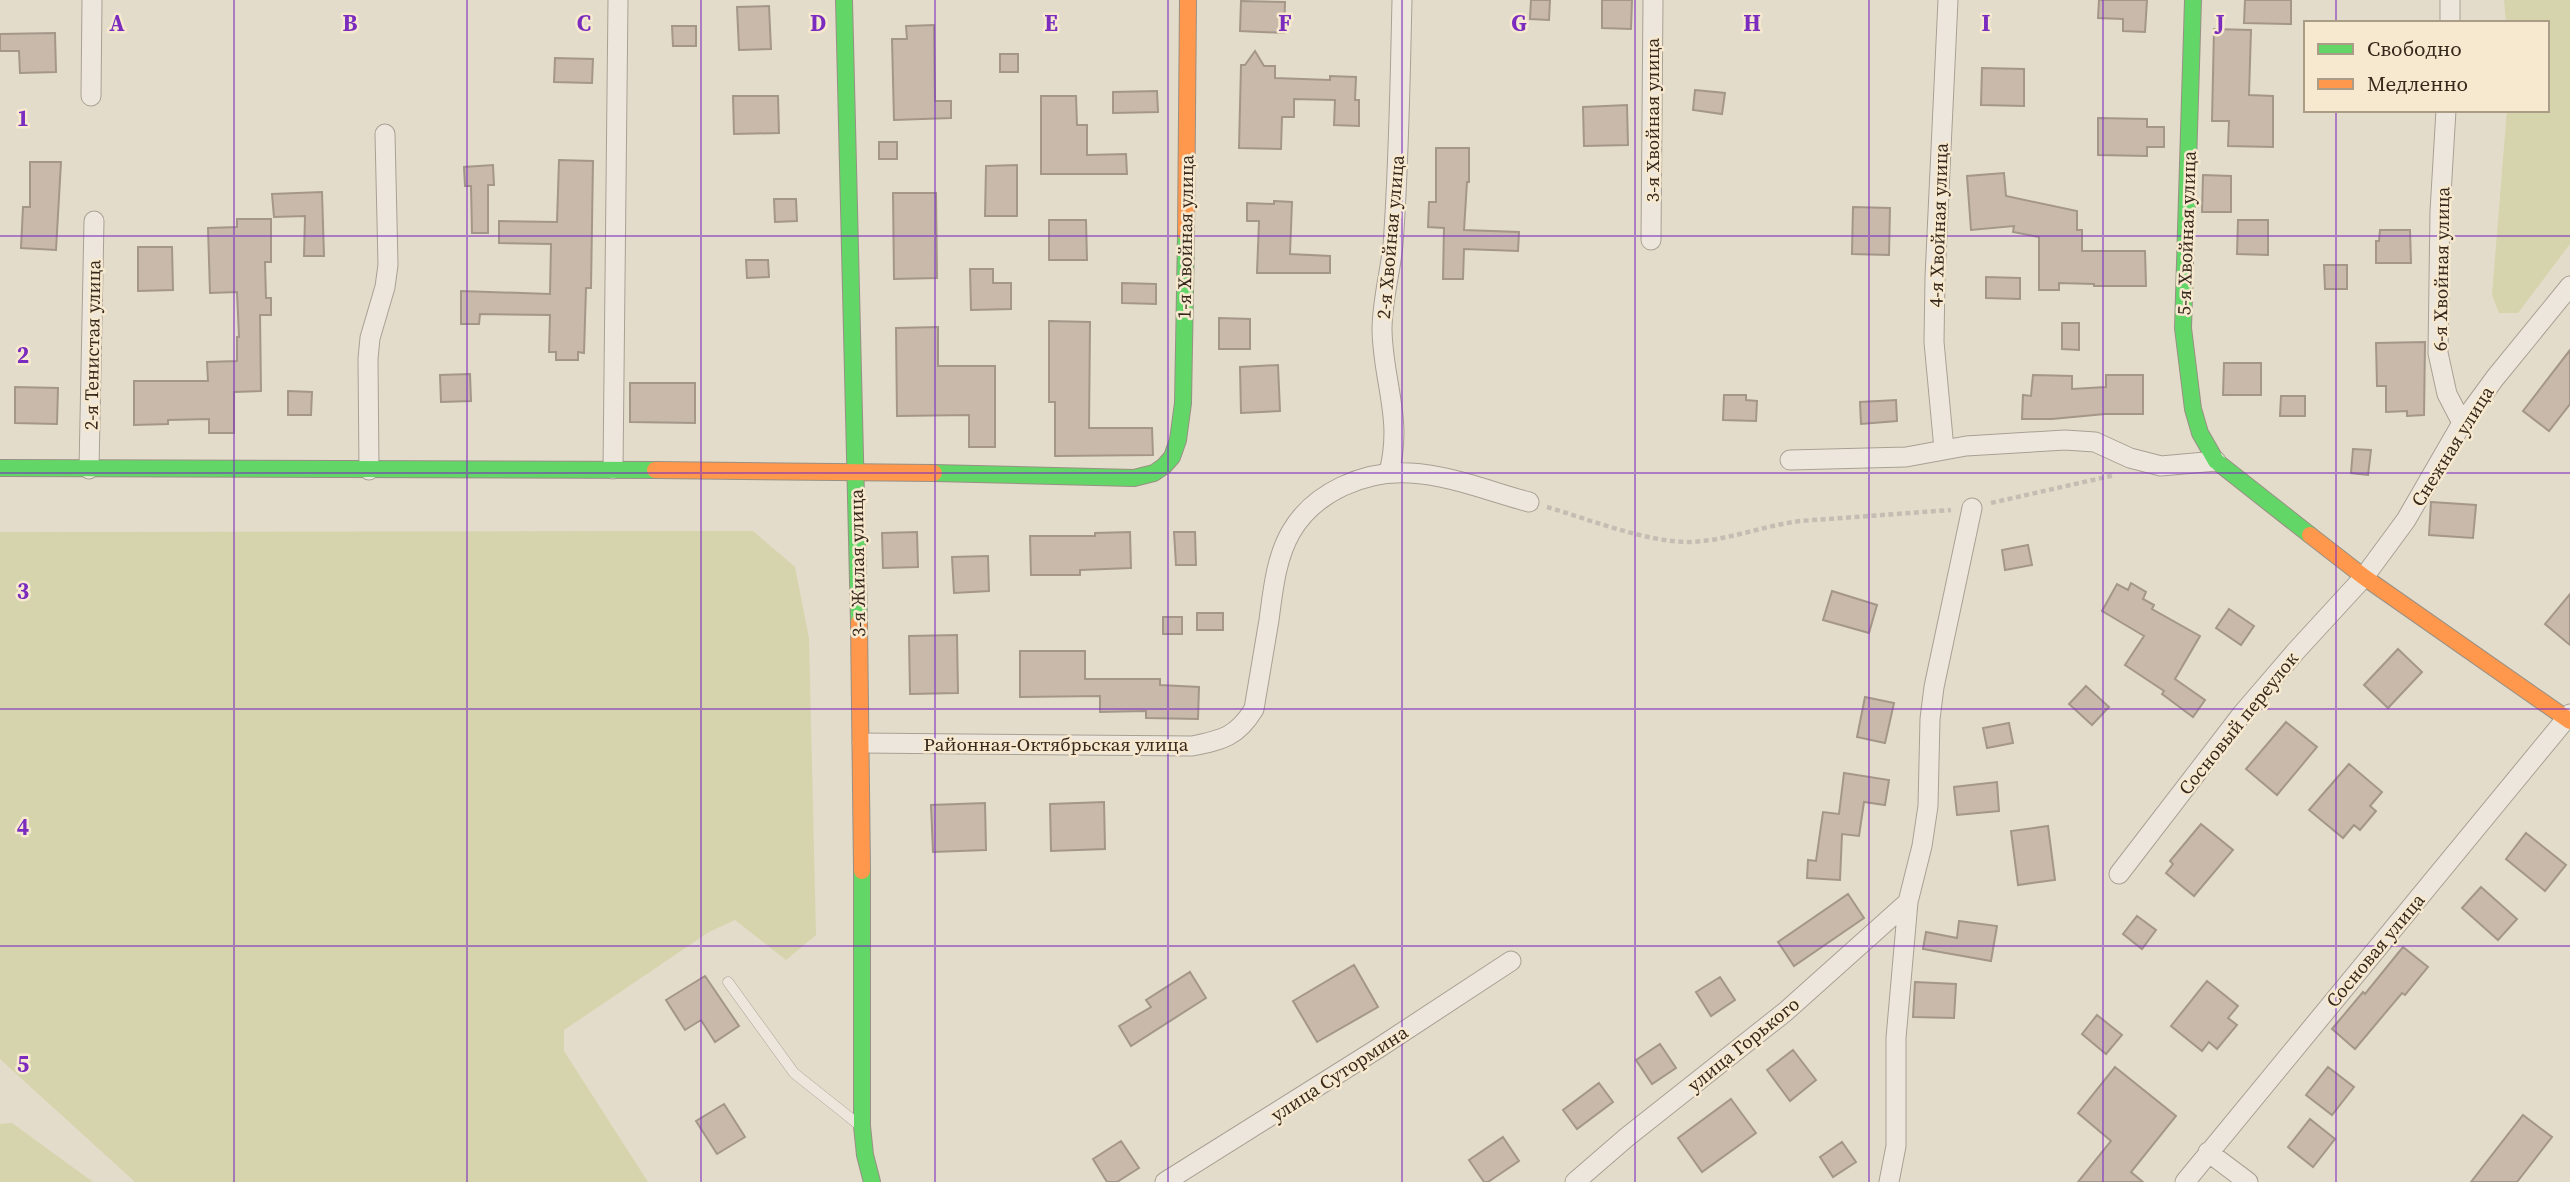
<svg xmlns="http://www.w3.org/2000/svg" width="2570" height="1182" font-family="'Source Serif 4',serif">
<rect width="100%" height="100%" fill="#e4dcca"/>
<path fill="#d5d4ac" d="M2504 0H2570V244L2518 313H2499L2492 295 2507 110H2547V23H2506Z
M753 531 795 567 809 638 816 935 786 960 735 920 709 932 564 1030V1051L648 1182H135L0 1059V532Z
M12 1123 93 1182H0V1124Z"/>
<path fill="#c8b9ab" stroke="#a4978a" stroke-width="2" d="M1531 0H1550L1549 20 1530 19Z
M1602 0H1632L1631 29 1602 28Z
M2099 0H2147L2145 32 2123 31V19L2098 18Z
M2245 0H2291V24L2244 23Z
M1241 1 1285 2 1284 33 1240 31Z
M769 6 771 49 739 50 737 7Z
M934 25 935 101H951V118L894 120 892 39H907L906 26Z
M672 26H696V46H673Z
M2214 29 2251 30 2249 95 2273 96V147L2228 146 2229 121H2212Z
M55 33 56 72 20 73 19 51H0V34Z
M1255 51 1264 66H1275V78L1330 80V76L1356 77 1355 100H1359V126L1334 125 1335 100 1294 99V117H1282L1281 149 1239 148 1241 65H1245Z
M1000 54H1018V72H1000Z
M555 58 593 59 592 83 554 82Z
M1982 68 2024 69V106L1981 105Z
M1695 90 1725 93 1722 114 1693 110Z
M1157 91 1158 112 1113 113V92Z
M733 96H778L779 133 734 134Z
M1041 96H1076L1077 125H1087V155L1126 154 1127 174H1041Z
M1627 105 1628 145 1584 146 1583 107Z
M2098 118 2147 119V127H2164V147H2147V156L2098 155Z
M879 142H897V159H879Z
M1436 148H1469V182H1467L1464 230 1519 232 1518 251 1464 249 1463 279H1443L1444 228 1428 227 1429 202H1436Z
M559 160 593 161 591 288H586L584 353 578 352V360H556V352H549L550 315 480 314 479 324H461V291L550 294 551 244 499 243V221L557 222Z
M30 162H61L56 250 21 248 23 207H30Z
M493 165 494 185H488V233H472L471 186H465L464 167Z
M1017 165V216H985L986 166Z
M2004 173 2006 196 2077 211V230H2082V251H2145L2146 286H2094V284L2059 283V290H2039V237L2013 232 2014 226 1971 230 1967 176Z
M2203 175 2231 176V212H2202Z
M322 192 324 256H304L305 216 274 217 272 194Z
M893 193H936L937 278 894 279Z
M774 199H796L797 221 775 222Z
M1274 201 1292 202 1290 254 1330 256V273H1257L1259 221H1247V203L1274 204Z
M1853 207 1890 208 1889 255 1852 254Z
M237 219H271V262H265L266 298H271V315H260L261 391 234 392V433H209V419L168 420V424L134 425V381H208L207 362 237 361V337H239L237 292 210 293 208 228 237 227Z
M1049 220H1086L1087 260H1049Z
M2238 220H2268V255L2237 254Z
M2380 230H2410L2411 263H2376V241H2379Z
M138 247H172L173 290 138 291Z
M746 260H768L769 277 747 278Z
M2324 265H2347V289H2325Z
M970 269H993V283H1011V309L971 310Z
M1986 277 2020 278V299L1986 298Z
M1122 283 1156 284V304L1122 303Z
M1219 318 1250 319V349H1219Z
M1049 321 1090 322 1089 428H1152L1153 455 1055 456V402H1049Z
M2062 323H2079V350L2062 349Z
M938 327V366H995V447H969V415L897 416 896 328Z
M2425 342 2424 415 2407 416V411L2386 412V386H2377L2376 343Z
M2570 350V404L2549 431 2523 411Z
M2224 363H2261V395H2223Z
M1278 365 1280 411 1241 413 1240 367Z
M470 374 471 401 441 402 440 375Z
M2033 375 2072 376V389L2106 387V375H2143V414H2105L2052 419H2022L2023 395 2031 396Z
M630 383H695V423L630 422Z
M15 387 58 388 57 424 15 423Z
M288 391 312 392 311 415H288Z
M1724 395H1746V400L1757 401 1756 421 1723 420Z
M2281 396H2305V416H2280Z
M1896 400 1897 421 1861 424 1860 402Z
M2353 449 2371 450 2368 475 2351 473Z
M2431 502 2476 505 2473 538 2429 535Z
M917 532 918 567 883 568 882 533Z
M1130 532 1131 568 1080 570V575H1031L1030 536H1095V533Z
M1174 532H1195L1196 565H1176Z
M2028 545 2032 565 2005 570 2002 550Z
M988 556 989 591 954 593 952 557Z
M2131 583 2146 592 2143 599 2154 605 2152 609 2200 636 2175 679 2205 700 2193 717 2162 694 2164 691 2125 665 2144 636 2102 611 2117 584 2128 590Z
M1832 591 1877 605 1869 633 1823 620Z
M2570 594V645L2545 624Z
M2229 609 2254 626 2241 645 2216 628Z
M1197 613H1223V630H1197Z
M1163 617H1182V634H1163Z
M957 635 958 693 910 694 909 636Z
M2398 649 2422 672 2388 708 2364 685Z
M1020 651H1085V679H1160V685L1199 687 1198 719 1146 718V711L1100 712V696L1020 697Z
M2086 686 2109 707 2092 725 2069 704Z
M1865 697 1894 703 1885 743 1857 737Z
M2286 722 2317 747 2277 795 2246 769Z
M2009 723 2013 743 1987 748 1983 728Z
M2349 764 2382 792 2370 806 2376 811 2360 830 2354 825 2343 838 2309 810Z
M1844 773 1889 780 1885 805 1864 802 1859 836 1842 834 1840 880 1807 878 1808 860 1816 861 1823 812 1839 814Z
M1997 782 1999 811 1957 815 1954 787Z
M1104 802 1105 849 1051 851 1050 804Z
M985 803 986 850 933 852 931 805Z
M2201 824 2233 850 2194 896 2166 873 2173 864 2170 861Z
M2048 826 2055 880 2018 885 2011 831Z
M2526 833 2566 865 2545 891 2506 859Z
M2481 887 2517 919 2498 940 2462 908Z
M1848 894 1864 918 1794 966 1778 942Z
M2137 916 2156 930 2142 949 2123 934Z
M1959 921 1997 926 1991 961 1923 949 1926 932 1957 938Z
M2403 947 2428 967 2405 995 2402 993 2355 1049 2332 1029 2363 992 2365 994Z
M1354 965 1378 1007 1317 1042 1293 1001Z
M1190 972 1206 998 1131 1046 1119 1026 1151 1007 1146 1000Z
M705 976 739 1026 715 1042 701 1020 685 1030 666 1000Z
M1720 977 1735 1000 1711 1016 1696 992Z
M2207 981 2238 1006 2228 1018 2237 1025 2217 1049 2209 1042 2202 1051 2171 1026Z
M1915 982 1956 984 1954 1018 1913 1017Z
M2097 1015 2122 1035 2106 1054 2082 1034Z
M1660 1044 1676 1068 1652 1084 1636 1060Z
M1793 1050 1816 1080 1790 1101 1767 1070Z
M2115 1067 2176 1116 2131 1172 2143 1182H2078L2111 1141 2078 1113Z
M2328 1067 2354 1087 2332 1115 2306 1095Z
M1599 1083 1613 1102 1577 1129 1563 1110Z
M1731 1099 1756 1133 1702 1172 1678 1138Z
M724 1104 745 1137 717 1154 696 1121Z
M2523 1115 2552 1137 2517 1182H2471Z
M2310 1119 2335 1139 2313 1167 2288 1147Z
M1503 1137 1519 1161 1488 1182H1484L1469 1160Z
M1121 1141 1139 1168 1117 1182H1107L1093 1159Z
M1842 1142 1856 1162 1833 1177 1820 1157Z"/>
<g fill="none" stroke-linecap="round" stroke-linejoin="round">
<defs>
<path id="lane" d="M728 982 794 1073 858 1124"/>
<path id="street" d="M2450 23V0
M91 96 92 0
M2446 110 2440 211 2438 353 2447 394 2462 423
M1651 240 1653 0
M1944 449 1934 342 1935 277 1948 0
M1790 460 1906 457 1966 446 2065 440 2095 442 2130 458 2161 466 2216 461
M89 469 94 221
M613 469 618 0
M369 470 368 359 370 338 385 287 388 265 385 134
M1389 472C1403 419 1383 382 1382 330 1382 301 1390 274 1393 245 1399 164 1400 82 1402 0
M862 743 1192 746C1222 740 1237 737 1254 709 1259 679 1264 649 1269 620 1273 590 1276 558 1291 532 1314 492 1365 470 1410 473 1450 475 1491 492 1529 502
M2119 874 2242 714 2296 651 2364 577 2406 520 2462 423 2495 378 2570 286
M2208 1152 2248 1182
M1165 1182 1377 1049 1511 961
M1575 1182 1627 1137 1785 1012 1908 902
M1889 1182 1896 1146V1038L1908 902 1922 846 1928 806 1930 719 1934 687 1972 508
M2185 1182 2570 714"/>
<path id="fast" d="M844 0 859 622
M2193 0 2183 328 2193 409 2200 433 2216 461 2310 535
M0 468 655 470
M934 473 1134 478 1154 473 1164 466 1172 457 1178 440 1183 403 1186 234
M862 871V1126L865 1155 872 1182"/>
<path id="slow" d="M1186 234 1188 0
M655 470 934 473
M2310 535 2364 577 2570 721
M859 622 862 871"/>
</defs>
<use href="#lane" stroke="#a9a094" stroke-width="11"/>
<use href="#street" stroke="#a9a094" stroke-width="21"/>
<use href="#fast" stroke="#989084" stroke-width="18"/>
<use href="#slow" stroke="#989084" stroke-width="18"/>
<path stroke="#c4bdb3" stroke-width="4.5" stroke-dasharray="5 3.5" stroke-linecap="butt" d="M1991 503 2115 475
M1547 507C1588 519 1646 542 1689 542 1726 541 1762 526 1800 521L1951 510"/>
<use href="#lane" stroke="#ece6dc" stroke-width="10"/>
<use href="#street" stroke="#ece6dc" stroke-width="19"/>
<use href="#fast" stroke="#63d668" stroke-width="16"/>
<use href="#slow" stroke="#ff974d" stroke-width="16"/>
</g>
<path fill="none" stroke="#7b2cbf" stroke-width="2" stroke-opacity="0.55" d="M234 0V1182M467 0V1182M701 0V1182M935 0V1182M1168 0V1182M1402 0V1182M1635 0V1182M1869 0V1182M2103 0V1182M2336 0V23M2336 110V1182M0 236H2570M0 473H2570M0 709H2570M0 946H2570"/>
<g text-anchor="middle" stroke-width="5" stroke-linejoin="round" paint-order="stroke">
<g font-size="19" fill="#37281c" stroke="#f6e9cf">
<text transform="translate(1652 120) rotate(-90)" y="7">3-я Хвойная улица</text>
<text transform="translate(1938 225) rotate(-88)" y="7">4-я Хвойная улица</text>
<text transform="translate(2186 233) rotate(-88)" y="7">5-я Хвойная улица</text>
<text transform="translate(1185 237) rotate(-89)" y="7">1-я Хвойная улица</text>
<text transform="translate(1390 237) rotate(-85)" y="7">2-я Хвойная улица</text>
<text transform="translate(2441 269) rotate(-89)" y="7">6-я Хвойная улица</text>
<text transform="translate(92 345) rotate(-89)" y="7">2-я Тенистая улица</text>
<text transform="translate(2452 446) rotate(-58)" y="7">Снежная улица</text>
<text transform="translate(857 563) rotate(-91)" y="7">3-я Жилая улица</text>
<text transform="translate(2238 723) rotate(-51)" y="7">Сосновый переулок</text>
<text x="1056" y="751">Районная-Октябрьская улица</text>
<text transform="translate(2375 950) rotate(-50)" y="7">Сосновая улица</text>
<text transform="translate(1743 1044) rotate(-39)" y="7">улица Горького</text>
<text transform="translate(1339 1073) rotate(-33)" y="7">улица Сутормина</text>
</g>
</g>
<g font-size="23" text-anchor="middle" font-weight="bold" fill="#7b2cbf" stroke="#f6e9cf" stroke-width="5" stroke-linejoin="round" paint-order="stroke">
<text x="117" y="31">A</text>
<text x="350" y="31">B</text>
<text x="584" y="31">C</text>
<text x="818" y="31">D</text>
<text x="1051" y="31">E</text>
<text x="1285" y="31">F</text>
<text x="1519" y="31">G</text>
<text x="1752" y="31">H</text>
<text x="1986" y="31">I</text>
<text x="2220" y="31">J</text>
<text x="23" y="126">1</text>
<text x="23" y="363">2</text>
<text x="23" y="599">3</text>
<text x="23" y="835">4</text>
<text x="23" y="1072">5</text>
</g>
<rect x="2304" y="21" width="245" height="91" fill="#f6e9cf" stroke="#aa9c87" stroke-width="2"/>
<rect x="2318" y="44" width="35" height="10" fill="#63d668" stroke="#aa9c87" stroke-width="2"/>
<text x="2367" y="56" font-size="21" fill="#37281c">Свободно</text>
<rect x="2318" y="79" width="35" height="10" fill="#ff974d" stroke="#aa9c87" stroke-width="2"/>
<text x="2367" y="91" font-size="21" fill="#37281c">Медленно</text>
</svg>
